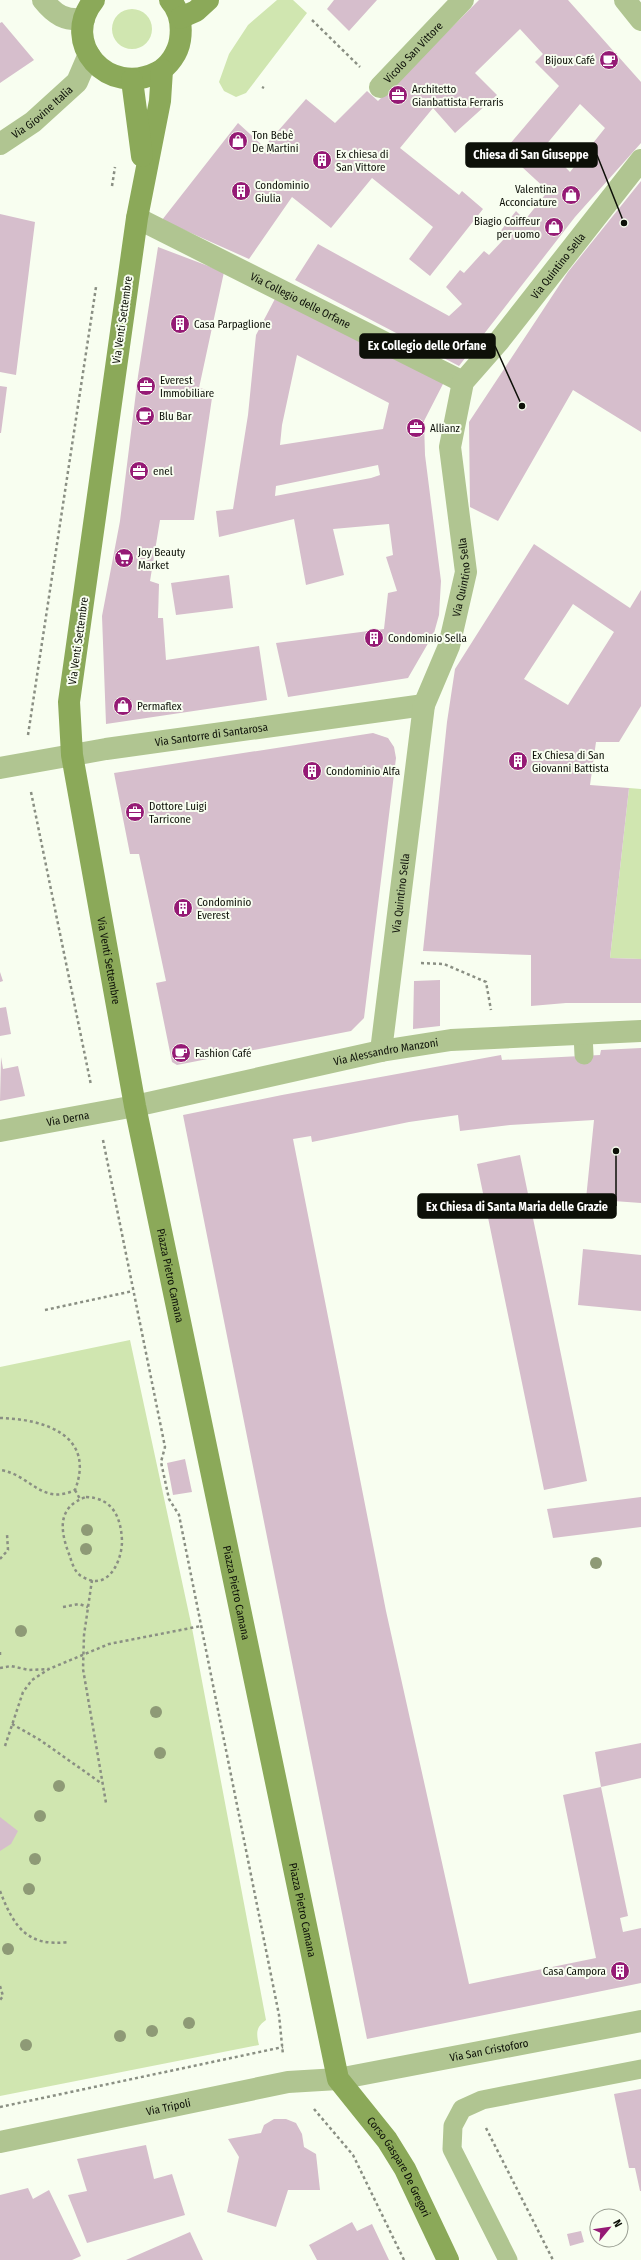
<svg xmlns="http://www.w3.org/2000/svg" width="641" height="2260" font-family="'Fira Sans Condensed',sans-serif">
<rect width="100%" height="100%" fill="#f8fef0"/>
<path fill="#d0e6b0" d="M277 0H293L307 13 246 93 236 97 224 91 219 82 229 54 248 25Z
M112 29a20 20 0 1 1 40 0a20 20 0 1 1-40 0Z
M629 788 641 789V959L610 958Z
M130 1340 192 1628 266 2020C256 2027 256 2033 259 2045L0 2096V1367Z"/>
<path fill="#d6becc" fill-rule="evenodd" d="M334 0H377L349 31 327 9Z
M479 0H568L641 82V143L575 217 459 366 295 280 318 244 449 316 462 304 446 287 460 270 464 273 484 251 489 255 504 239 499 233 516 211 525 220 548 191 522 167 526 162 509 145 559 86 535 62 543 54 520 29 475 73 497 95 455 133 433 108 400 148 459 195 462 191 483 209 430 276 409 259 433 227 372 178 331 228 292 197 249 259 162 220 238 123 264 147 306 99 335 123 367 91 378 101ZM580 104 605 128 570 172 545 146Z
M2 22 34 60 0 83V23Z
M641 181V432L573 390 498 521 470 507 469 422 568 272Z
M0 214 35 222 16 375 0 372Z
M158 247 224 272 199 388 213 391 194 520H160L150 581 159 584 158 618H163L166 660 259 646 267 700 106 724 102 616 120 521 138 376Z
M277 295 444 382 424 421 425 455 441 581 439 615 434 633 408 678 288 697 276 643 384 629 388 593 397 591 386 557 393 555 389 524 333 529 344 575 306 585 294 519 219 537 216 511 233 509 248 415 256 335ZM297 355 389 403 383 429 280 445 282 425ZM378 465 380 475 371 478 275 496 276 486Z
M0 386 7 387 1 433H0Z
M534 544 630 608 641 590V706L619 742H596L590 785 629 788 610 958 641 959V1003H566L531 1006V955L423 951 447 722 455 669ZM573 604 614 632 568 705 524 679Z
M229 575 233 608 176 615 171 583Z
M373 733 388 738 394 747 396 758 364 1018 351 1031 177 1065 172 1062 156 983 166 981 139 854H130L114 773Z
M0 972 3 981 0 982Z
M440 980V1026L413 1029 414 981Z
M6 1007 11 1034 0 1036V1008Z
M641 1048V1203L586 1199 594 1120 510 1125 460 1131 458 1115 409 1122 312 1142 311 1136 293 1139 386 1611 469 1984 596 1958 563 1795 601 1787 628 1916 620 1918 623 1932 641 1928V1983L367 2039 183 1115 282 1095 501 1055 502 1060 600 1055 601 1050Z
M1 1057 3 1069 18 1066 25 1096 0 1101Z
M520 1155 587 1481 544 1490 477 1164Z
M583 1249 641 1255V1311L578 1305Z
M185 1459 192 1492 173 1495 167 1463Z
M641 1497V1527L553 1538 547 1509Z
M641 1743V1778L601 1787 595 1752Z
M0 1817 18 1831 11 1844 0 1851Z
M641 2089V2191H640L635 2168H629L614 2094Z
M274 2119H286L296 2123 302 2134 304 2147 316 2154 320 2190H288L276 2227 227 2212 239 2157 228 2139 261 2133 264 2125Z
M146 2145 154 2179 172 2174 185 2215 87 2243 68 2195 87 2191 77 2159Z
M28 2188 33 2199 49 2190 81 2256 72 2260H0V2195Z
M352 2222 357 2231 372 2224 389 2260H317L309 2245Z
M581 2231 584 2242 570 2246 567 2234Z
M190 2232 203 2260H126Z"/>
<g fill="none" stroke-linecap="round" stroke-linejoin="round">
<path stroke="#8a8f83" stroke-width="2.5" stroke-dasharray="3 3" stroke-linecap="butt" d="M312 20 360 67
M262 87 264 88
M112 186 115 167
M28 735 96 287
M31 792 91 1085
M421 963 444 964 486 982 491 1010
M103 1140 165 1447 161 1462 169 1499 179 1515 279 2015 283 2055
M45 1310 133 1291
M0 1418C44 1419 96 1435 75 1490 41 1506 30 1474 0 1470
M75 1490 80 1499
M86 1497C112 1498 121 1516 122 1541 122 1561 108 1592 83 1577 74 1573 72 1562 69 1554 60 1530 57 1507 86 1497Z
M0 1559 8 1550 7 1534
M92 1580 84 1635 83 1669 106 1803
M63 1607 79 1604 88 1607
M0 1652V1658
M0 1668 11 1666 29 1670 49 1669
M12 1724 40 1740 101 1783
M5 1746 23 1692 32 1680 49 1669 109 1644 201 1626
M0 1891C14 1927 27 1947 68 1942
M0 1986 3 1996 0 2000
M0 2107 283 2047
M314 2109 353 2155 404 2260
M486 2128 553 2260"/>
<path stroke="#b0c591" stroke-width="19" d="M583 1034 584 1055
M508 2260 452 2149 453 2126 462 2109 482 2100 641 2069"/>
<g stroke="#b0c591" stroke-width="22">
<path d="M43 0C55 15 65 21 84 19"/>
<path d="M625 0 641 20"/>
<path id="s1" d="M380 87 463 0"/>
<path id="s2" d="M0 144 33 122 77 82 89 54"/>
<path id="s3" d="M137 218 463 382"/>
<path id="s4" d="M0 768 106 749 424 705"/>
<path id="s5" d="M381 1051 424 705 449 646 466 572 450 447 463 382 499 341 641 160"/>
<path id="s6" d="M0 1131 135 1106 381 1051 451 1040 641 1031"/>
<path id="s7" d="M0 2142 288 2082 338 2079 641 2021"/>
</g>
<g stroke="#8ba959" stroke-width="22">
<path d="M94 0C59 43 108 98 158 72 169 66 178 53 180 40 182 26 180 11 170 0"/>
<path d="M180 18 196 11 208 0"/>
<path id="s8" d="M162 70 160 101 137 218 69 702 72 755 135 1106 338 2079 387 2140 405 2169 448 2260"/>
<path d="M132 80 142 156"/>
</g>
</g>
<g fill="#8e9a76">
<circle cx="87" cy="1530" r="6"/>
<circle cx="86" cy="1549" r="6"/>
<circle cx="596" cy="1563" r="6"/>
<circle cx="21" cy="1631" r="6"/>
<circle cx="156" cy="1712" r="6"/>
<circle cx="160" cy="1753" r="6"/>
<circle cx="59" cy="1786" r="6"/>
<circle cx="40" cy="1816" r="6"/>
<circle cx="35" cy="1859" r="6"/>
<circle cx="29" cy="1889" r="6"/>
<circle cx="8" cy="1949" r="6"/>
<circle cx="189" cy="2023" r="6"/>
<circle cx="152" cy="2031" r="6"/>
<circle cx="120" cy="2036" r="6"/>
<circle cx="26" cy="2045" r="6"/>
</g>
<defs>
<symbol id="cafe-disc" viewBox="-11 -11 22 22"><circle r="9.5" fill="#951a75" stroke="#f8fef0"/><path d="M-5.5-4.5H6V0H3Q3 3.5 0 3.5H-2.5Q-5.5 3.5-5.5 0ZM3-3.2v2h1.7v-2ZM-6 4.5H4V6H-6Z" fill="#fff"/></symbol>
<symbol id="office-disc" viewBox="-11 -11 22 22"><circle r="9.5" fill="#951a75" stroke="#f8fef0"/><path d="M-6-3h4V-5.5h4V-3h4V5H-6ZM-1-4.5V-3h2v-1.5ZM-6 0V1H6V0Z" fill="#fff"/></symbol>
<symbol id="shop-disc" viewBox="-11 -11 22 22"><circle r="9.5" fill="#951a75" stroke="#f8fef0"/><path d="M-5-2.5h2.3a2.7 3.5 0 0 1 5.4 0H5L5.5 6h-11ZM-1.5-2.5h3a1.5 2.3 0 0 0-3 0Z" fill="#fff"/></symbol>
<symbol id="building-disc" viewBox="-11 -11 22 22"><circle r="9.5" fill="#951a75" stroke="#f8fef0"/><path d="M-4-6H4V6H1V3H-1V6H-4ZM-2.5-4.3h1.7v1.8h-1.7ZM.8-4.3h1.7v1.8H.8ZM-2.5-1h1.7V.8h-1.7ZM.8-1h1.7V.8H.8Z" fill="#fff"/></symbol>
<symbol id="supermarket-disc" viewBox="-11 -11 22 22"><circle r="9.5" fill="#951a75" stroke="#f8fef0"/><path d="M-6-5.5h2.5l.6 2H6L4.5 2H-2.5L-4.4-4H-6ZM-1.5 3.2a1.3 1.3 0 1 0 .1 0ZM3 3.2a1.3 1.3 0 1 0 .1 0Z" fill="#fff"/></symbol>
</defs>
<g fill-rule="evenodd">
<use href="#cafe-disc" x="598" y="49" width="22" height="22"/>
<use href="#office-disc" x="387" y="84" width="22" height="22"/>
<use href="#shop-disc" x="227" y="130" width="22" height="22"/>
<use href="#building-disc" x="311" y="149" width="22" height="22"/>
<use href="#building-disc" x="230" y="180" width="22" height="22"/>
<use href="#shop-disc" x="560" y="184" width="22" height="22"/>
<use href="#shop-disc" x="543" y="216" width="22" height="22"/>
<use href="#building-disc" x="169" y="313" width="22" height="22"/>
<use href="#office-disc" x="135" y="375" width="22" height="22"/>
<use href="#cafe-disc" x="134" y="405" width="22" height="22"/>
<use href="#office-disc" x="405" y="417" width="22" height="22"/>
<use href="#office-disc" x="128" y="460" width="22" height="22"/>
<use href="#supermarket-disc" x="113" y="547" width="22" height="22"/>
<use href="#building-disc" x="363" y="627" width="22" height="22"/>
<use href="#shop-disc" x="112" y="695" width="22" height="22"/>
<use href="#building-disc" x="507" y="750" width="22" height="22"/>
<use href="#building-disc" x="301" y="760" width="22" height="22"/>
<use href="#office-disc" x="124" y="801" width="22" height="22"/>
<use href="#building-disc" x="172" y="897" width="22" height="22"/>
<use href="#cafe-disc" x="170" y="1042" width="22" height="22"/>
<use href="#building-disc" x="609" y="1960" width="22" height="22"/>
</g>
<g text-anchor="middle" stroke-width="4" stroke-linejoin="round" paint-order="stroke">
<g font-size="11" fill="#0d1008" stroke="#f8fef0">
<text dy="4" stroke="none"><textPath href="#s1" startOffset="48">Vicolo San Vittore</textPath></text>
<text dy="4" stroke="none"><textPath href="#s2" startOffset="53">Via Giovine Italia</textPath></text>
<text dy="4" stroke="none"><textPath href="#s5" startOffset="831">Via Quintino Sella</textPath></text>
<text dy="4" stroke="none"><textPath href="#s3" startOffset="183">Via Collegio delle Orfane</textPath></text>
<text transform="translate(122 320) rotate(-82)" y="4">Via Venti Settembre</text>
<text dy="4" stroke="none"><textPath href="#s5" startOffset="483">Via Quintino Sella</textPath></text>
<text transform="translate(78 641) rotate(-82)" y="4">Via Venti Settembre</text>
<text dy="4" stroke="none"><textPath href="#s4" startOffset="214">Via Santorre di Santarosa</textPath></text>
<text dy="4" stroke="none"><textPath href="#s5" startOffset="159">Via Quintino Sella</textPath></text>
<text dy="4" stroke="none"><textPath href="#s8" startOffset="901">Via Venti Settembre</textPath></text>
<text dy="4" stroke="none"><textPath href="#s6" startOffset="394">Via Alessandro Manzoni</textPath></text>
<text dy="4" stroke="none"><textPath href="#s6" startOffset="69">Via Derna</textPath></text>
<text dy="4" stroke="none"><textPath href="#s8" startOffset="1222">Piazza Pietro Camana</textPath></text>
<text dy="4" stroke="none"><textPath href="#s8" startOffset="1546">Piazza Pietro Camana</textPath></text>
<text dy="4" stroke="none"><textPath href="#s8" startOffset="1870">Piazza Pietro Camana</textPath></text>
<text dy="4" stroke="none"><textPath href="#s7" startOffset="498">Via San Cristoforo</textPath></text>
<text dy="4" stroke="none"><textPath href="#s7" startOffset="172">Via Tripoli</textPath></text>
<text dy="4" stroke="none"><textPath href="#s8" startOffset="2150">Corso Gaspare De Gregori</textPath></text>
</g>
<g font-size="11" fill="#0d1008" stroke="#f8fef0" text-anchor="start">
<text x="595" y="64" text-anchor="end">Bijoux Café</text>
<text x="412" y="93">Architetto<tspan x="412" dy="13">Gianbattista Ferraris</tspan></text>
<text x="252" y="139">Ton Bebè<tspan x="252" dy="13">De Martini</tspan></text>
<text x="336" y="158">Ex chiesa di<tspan x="336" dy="13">San Vittore</tspan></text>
<text x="255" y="189">Condominio<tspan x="255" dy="13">Giulia</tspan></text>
<text x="557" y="193" text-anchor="end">Valentina<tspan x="557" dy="13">Acconciature</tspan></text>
<text x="540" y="225" text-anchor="end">Biagio Coiffeur<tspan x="540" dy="13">per uomo</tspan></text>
<text x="194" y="328">Casa Parpaglione</text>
<text x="160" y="384">Everest<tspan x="160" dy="13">Immobiliare</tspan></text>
<text x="159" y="420">Blu Bar</text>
<text x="430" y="432">Allianz</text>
<text x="153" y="475">enel</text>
<text x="138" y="556">Joy Beauty<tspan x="138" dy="13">Market</tspan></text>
<text x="388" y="642">Condominio Sella</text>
<text x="137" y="710">Permaflex</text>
<text x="532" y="759">Ex Chiesa di San<tspan x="532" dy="13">Giovanni Battista</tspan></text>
<text x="326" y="775">Condominio Alfa</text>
<text x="149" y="810">Dottore Luigi<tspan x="149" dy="13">Tarricone</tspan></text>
<text x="197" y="906">Condominio<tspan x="197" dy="13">Everest</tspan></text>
<text x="195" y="1057">Fashion Café</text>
<text x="606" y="1975" text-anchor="end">Casa Campora</text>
</g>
</g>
<path fill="none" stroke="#0d1008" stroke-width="1.5" d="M624 223L597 155M522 406L495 346M616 1151L616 1206"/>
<g fill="#0d1008" stroke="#f8fef0" stroke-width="1.5">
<circle cx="624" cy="223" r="4"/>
<circle cx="522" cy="406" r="4"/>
<circle cx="616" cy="1151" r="4"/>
</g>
<g fill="#0d1008" stroke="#0d1008" stroke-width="1.5">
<rect x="466" y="143" width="131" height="24" rx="4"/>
<rect x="360" y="334" width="135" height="24" rx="4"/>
<rect x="418" y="1194" width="198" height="24" rx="4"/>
</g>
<g font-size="12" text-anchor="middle" font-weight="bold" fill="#fff">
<text x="531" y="159">Chiesa di San Giuseppe</text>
<text x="427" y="350">Ex Collegio delle Orfane</text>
<text x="517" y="1211">Ex Chiesa di Santa Maria delle Grazie</text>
</g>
<g transform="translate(609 2228) rotate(61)"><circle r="19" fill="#f8fef0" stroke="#9a9f93"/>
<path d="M0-3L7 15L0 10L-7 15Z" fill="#951a75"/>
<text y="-6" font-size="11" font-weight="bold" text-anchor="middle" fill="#0d1008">N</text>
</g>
</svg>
